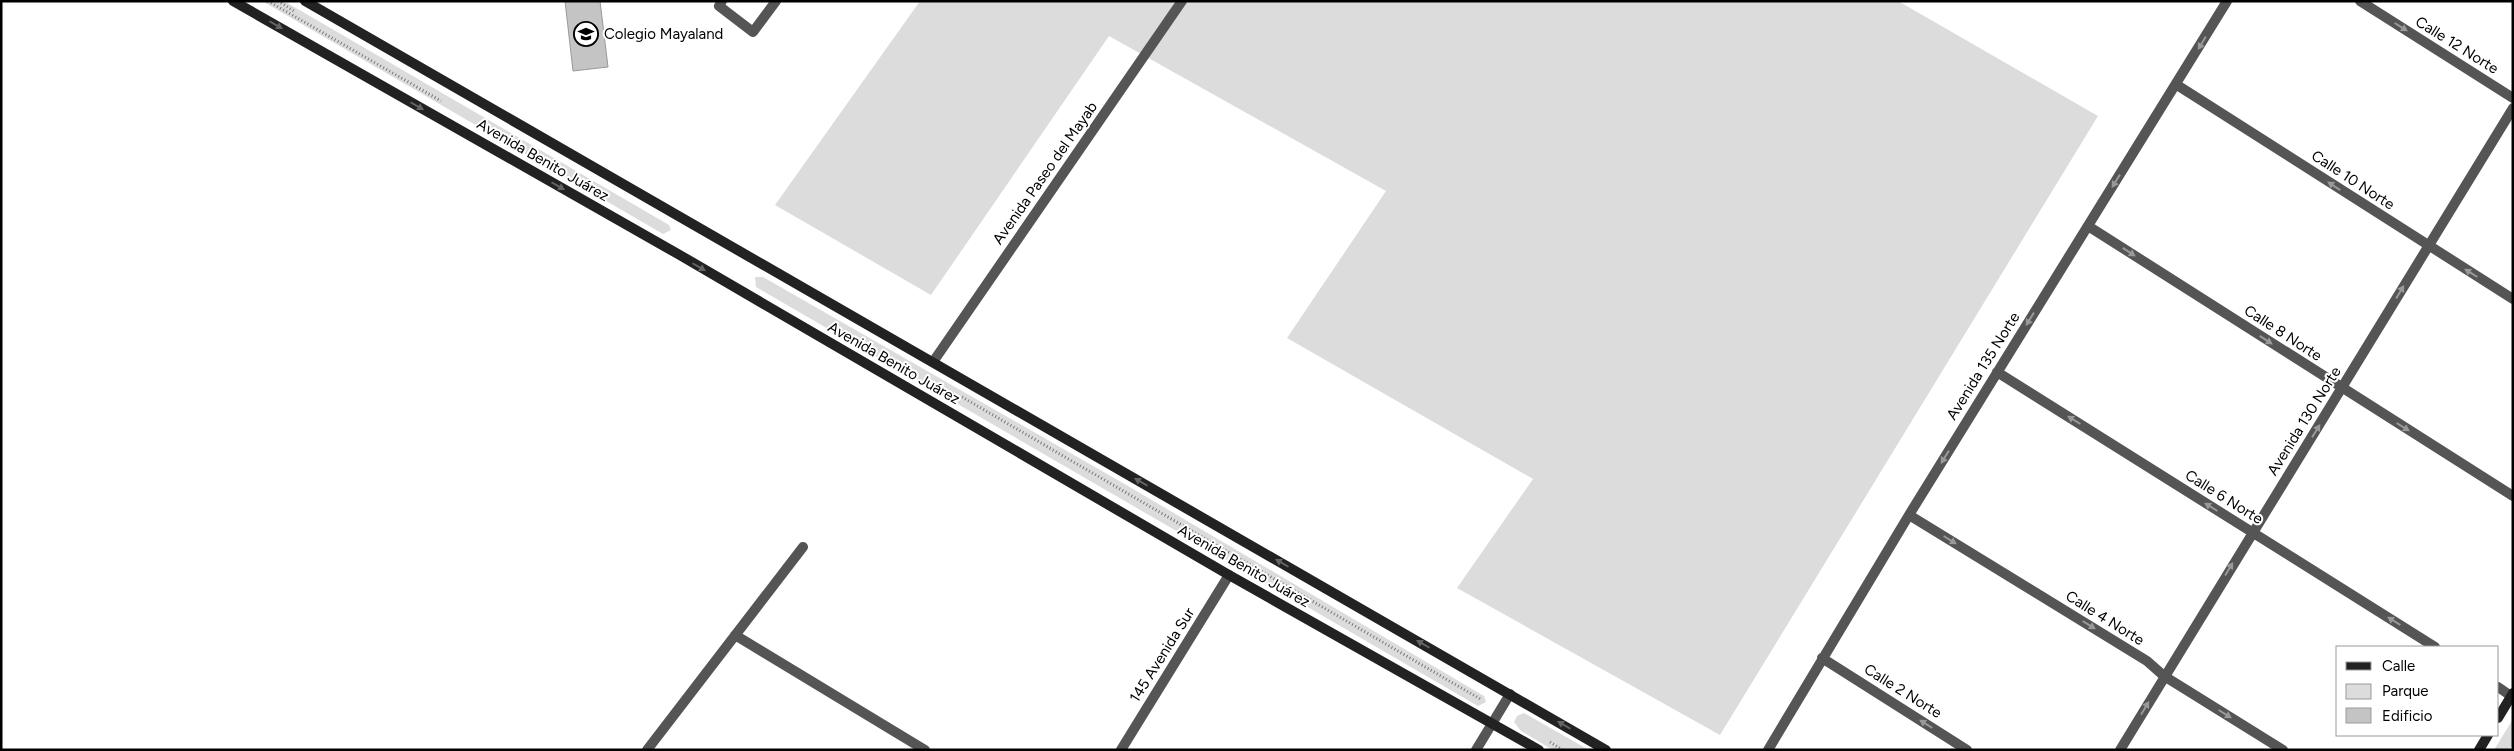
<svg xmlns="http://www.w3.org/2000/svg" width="2514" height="751" font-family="Figtree,sans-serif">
<rect width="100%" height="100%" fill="#fff"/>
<path fill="#dcdcdc" d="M262 1H284L669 225 671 230 663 234Z
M920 1H1898L2098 116 1720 735 1457 588 1533 479 1287 338 1386 191 1109 36 931 295 775 205Z
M755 277H763L1128 486 1484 696 1486 702 1478 706 756 287Z
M1524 713 1589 750H1553L1521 731 1514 722 1517 716Z
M2513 719V744L2509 750H2494Z"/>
<path fill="#c4c4c4" stroke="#999" d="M565 1H600L608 67 573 71Z"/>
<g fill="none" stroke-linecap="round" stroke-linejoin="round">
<path stroke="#777" stroke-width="3" stroke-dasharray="1 2.5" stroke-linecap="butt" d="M268 1 441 101
M278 1 294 11
M962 397 1482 700
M1550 742 1563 750"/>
<path stroke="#555" stroke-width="10" d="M722 1 719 6 753 32 776 1"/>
<path stroke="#555" stroke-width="10" d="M2360 1 2513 98
M2177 85 2513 299
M2088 226 2513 496
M933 362 1182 1
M1997 372 2435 647
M1909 515 2147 661 2164 676 2283 750
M735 635 925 750
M1822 658 1967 750
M2498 687 2511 696
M647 750 803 547
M1121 750 1229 575
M1476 750 1510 694
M1768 750 1909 515 2227 1
M2120 750 2513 108"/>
<path stroke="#222" stroke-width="10" d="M233 1 678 254 1229 575 1539 750
M305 1 1606 750
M2498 718 2513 693
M2479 750 2488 735"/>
</g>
<defs><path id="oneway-solid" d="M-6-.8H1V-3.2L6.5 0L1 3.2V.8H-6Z" transform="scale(1.25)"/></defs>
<g fill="#646464">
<use href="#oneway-solid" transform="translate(276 25) rotate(30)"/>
<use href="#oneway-solid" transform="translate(417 106) rotate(30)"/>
<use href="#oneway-solid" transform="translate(558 186) rotate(30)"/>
<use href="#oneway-solid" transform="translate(699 267) rotate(30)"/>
<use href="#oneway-solid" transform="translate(1141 482) rotate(-150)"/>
<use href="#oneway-solid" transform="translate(1282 563) rotate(-150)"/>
<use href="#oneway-solid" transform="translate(1423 644) rotate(-150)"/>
<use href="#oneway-solid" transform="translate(1564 725) rotate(-150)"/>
</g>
<g fill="#999">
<use href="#oneway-solid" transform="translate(2401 27) rotate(32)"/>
<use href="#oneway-solid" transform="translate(2202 43) rotate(121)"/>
<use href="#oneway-solid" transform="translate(2116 181) rotate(122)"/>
<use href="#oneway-solid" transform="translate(2334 186) rotate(-147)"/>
<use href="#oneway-solid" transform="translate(2129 252) rotate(33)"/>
<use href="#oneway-solid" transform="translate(2471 273) rotate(-148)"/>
<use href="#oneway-solid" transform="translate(2400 292) rotate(-59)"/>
<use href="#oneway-solid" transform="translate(2030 319) rotate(122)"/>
<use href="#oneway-solid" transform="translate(2266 340) rotate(33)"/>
<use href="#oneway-solid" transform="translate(2074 420) rotate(-148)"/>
<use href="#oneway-solid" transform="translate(2403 427) rotate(32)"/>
<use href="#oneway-solid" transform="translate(2316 431) rotate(-58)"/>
<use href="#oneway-solid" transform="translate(1945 457) rotate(122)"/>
<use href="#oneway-solid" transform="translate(2211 507) rotate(-148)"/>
<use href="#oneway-solid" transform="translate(1950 540) rotate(32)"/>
<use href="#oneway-solid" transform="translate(2229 569) rotate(-59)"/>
<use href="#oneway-solid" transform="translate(2394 621) rotate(-148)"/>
<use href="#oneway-solid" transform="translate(2089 625) rotate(32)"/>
<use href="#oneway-solid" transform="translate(2145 708) rotate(-59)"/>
<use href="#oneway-solid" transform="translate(2225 714) rotate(32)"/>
<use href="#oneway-solid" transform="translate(1926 724) rotate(-148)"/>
</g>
<defs>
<symbol id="school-ring" viewBox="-11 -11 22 22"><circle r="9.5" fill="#fff" stroke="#000" stroke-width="1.5"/><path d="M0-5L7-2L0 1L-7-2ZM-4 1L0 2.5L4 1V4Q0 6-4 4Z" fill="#000"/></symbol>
</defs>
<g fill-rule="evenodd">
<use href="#school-ring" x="572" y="20" width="28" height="28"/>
</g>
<g text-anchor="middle" stroke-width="4" stroke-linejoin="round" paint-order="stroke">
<g font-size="15" fill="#000" stroke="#fff" text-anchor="start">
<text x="604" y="39">Colegio Mayaland</text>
</g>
<g font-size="15" fill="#000" stroke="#fff">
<text transform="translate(2457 45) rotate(32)" y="5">Calle 12 Norte</text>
<text transform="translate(543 160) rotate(30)" y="5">Avenida Benito Juárez</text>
<text transform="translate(1045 173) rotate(-55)" y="5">Avenida Paseo del Mayab</text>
<text transform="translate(2353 180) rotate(33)" y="5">Calle 10 Norte</text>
<text transform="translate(2283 333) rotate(33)" y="5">Calle 8 Norte</text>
<text transform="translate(894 363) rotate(30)" y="5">Avenida Benito Juárez</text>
<text transform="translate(1983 366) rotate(-58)" y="5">Avenida 135 Norte</text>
<text transform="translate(2304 421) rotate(-58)" y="5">Avenida 130 Norte</text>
<text transform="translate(2224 497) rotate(32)" y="5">Calle 6 Norte</text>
<text transform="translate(1244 566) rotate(30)" y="5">Avenida Benito Juárez</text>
<text transform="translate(2105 618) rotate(32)" y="5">Calle 4 Norte</text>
<text transform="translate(1162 655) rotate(-58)" y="5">145 Avenida Sur</text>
<text transform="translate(1903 691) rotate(32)" y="5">Calle 2 Norte</text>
</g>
</g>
<rect width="2514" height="751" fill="none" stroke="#000000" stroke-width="5"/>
<rect x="2336" y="646" width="162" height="90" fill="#ffffff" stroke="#999999"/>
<rect x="2346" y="662" width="25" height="8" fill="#222222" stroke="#999999"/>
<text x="2382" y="671" font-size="15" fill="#000000">Calle</text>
<rect x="2346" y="684" width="25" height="15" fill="#dcdcdc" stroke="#999999"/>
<text x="2382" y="696" font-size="15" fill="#000000">Parque</text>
<rect x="2346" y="708" width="25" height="15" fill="#c4c4c4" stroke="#999999"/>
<text x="2382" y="721" font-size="15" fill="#000000">Edificio</text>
</svg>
